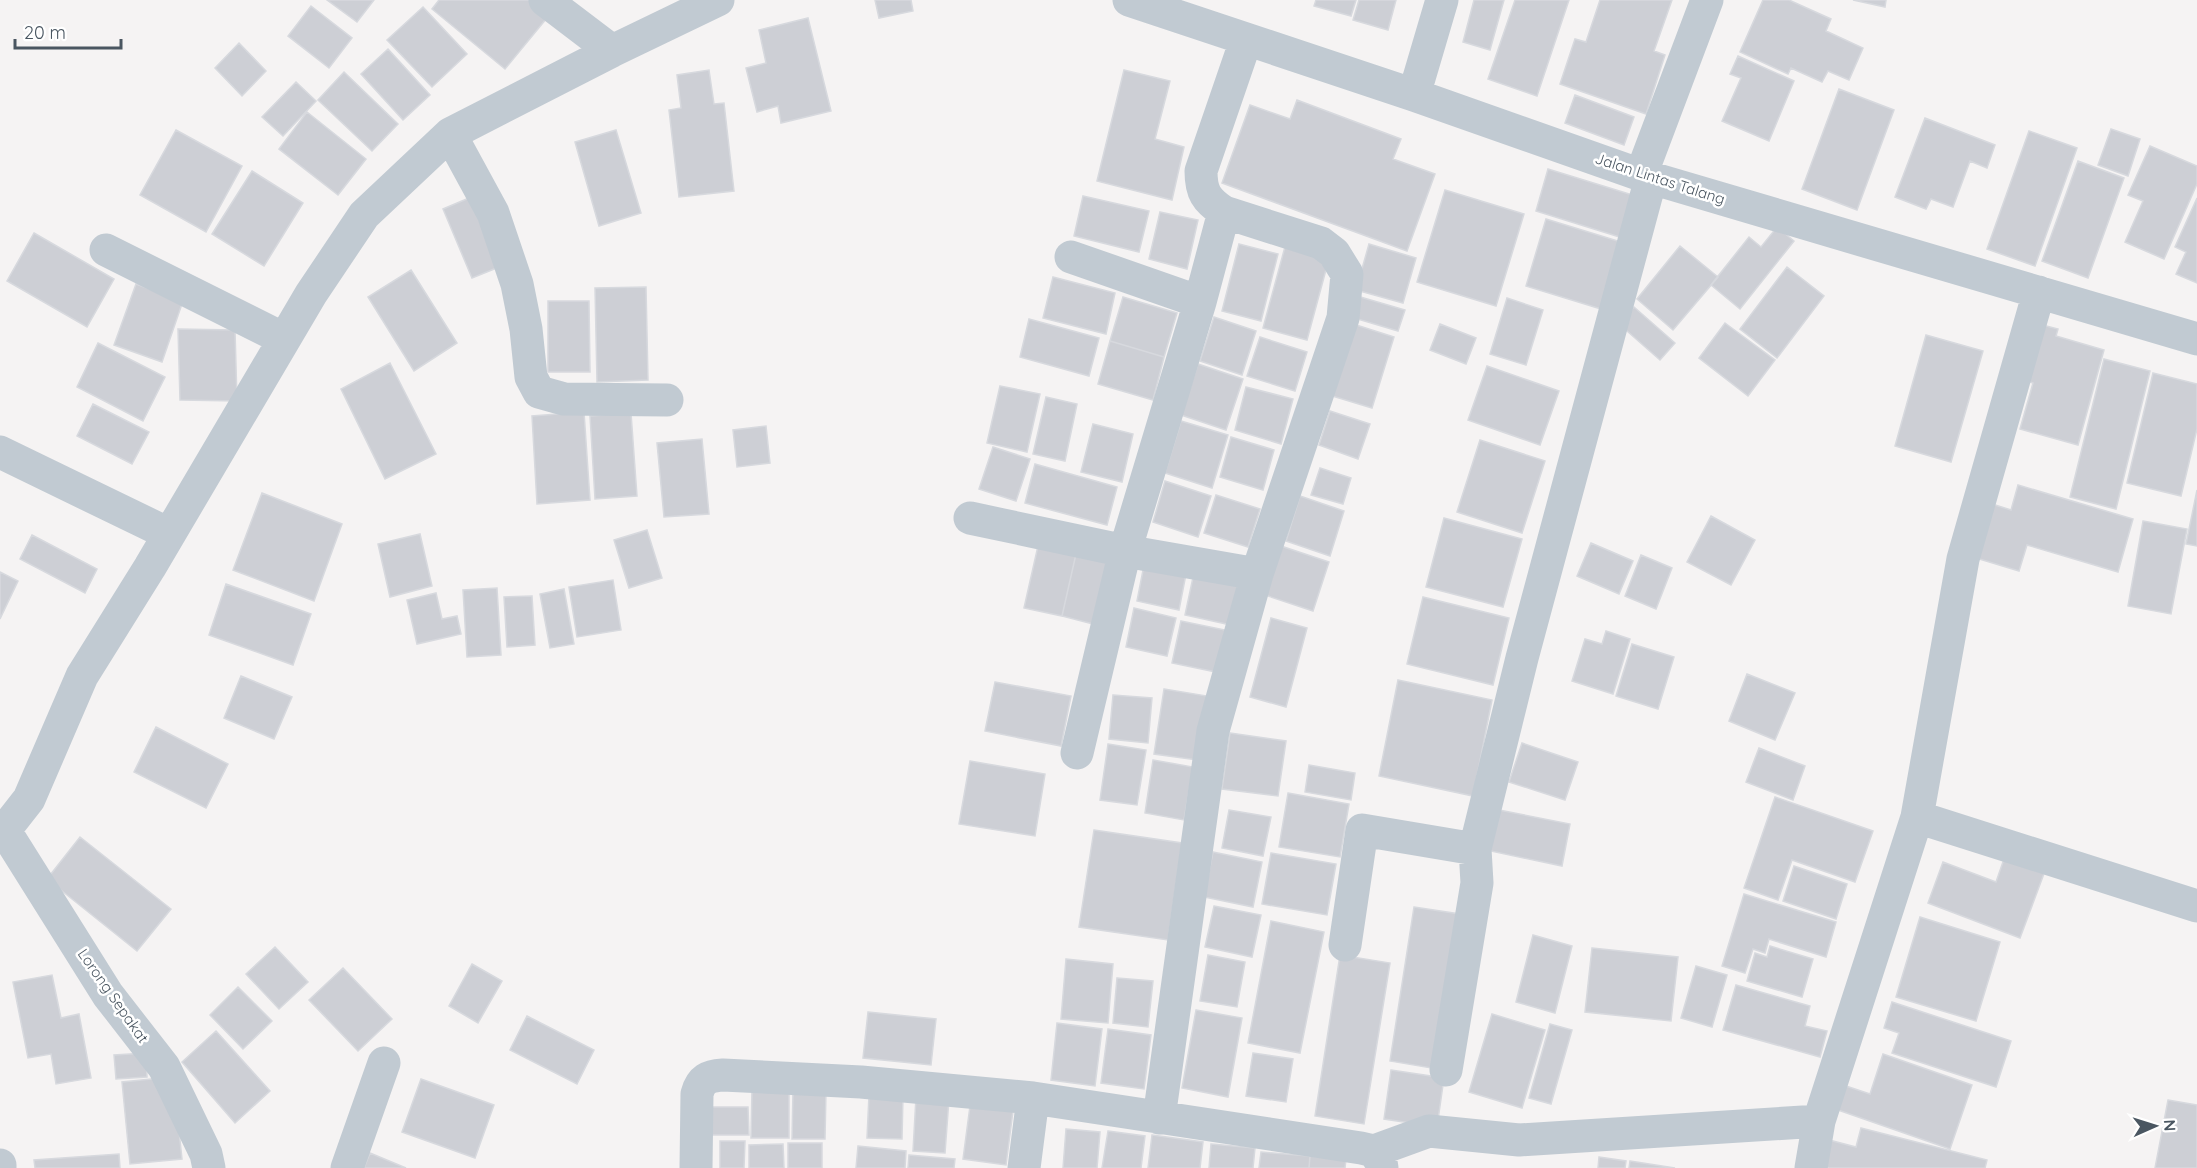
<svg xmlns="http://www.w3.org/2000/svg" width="2197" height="1168" font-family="Quicksand,sans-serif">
<rect width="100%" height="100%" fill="#f5f3f3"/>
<path fill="#cdcfd5" stroke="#d7d9de" stroke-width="1.5" d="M327 0H374L357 22Z
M439 0H535L551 13 505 69 432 9Z
M875 0H911L913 11 879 18Z
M1316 0H1356L1351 16 1314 6Z
M1359 0H1396L1388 30 1353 20Z
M1474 0H1504L1490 50 1463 42Z
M1515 0H1569L1537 96 1488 79Z
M1600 0H1672L1654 51 1665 55 1646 114 1560 84 1575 39 1586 42Z
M1763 0H1789L1831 19 1826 31 1863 48 1849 80 1828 71 1822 82 1791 68 1788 74 1740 52Z
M1853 0H1886L1885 7Z
M311 6 352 38 329 68 288 36Z
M423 7 467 54 432 87 387 40Z
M808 18 831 111 781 123 778 106 757 112 746 68 766 63 759 30Z
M239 43 266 71 242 96 215 68Z
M388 49 430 95 403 120 361 74Z
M1738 56 1794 81 1769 141 1722 121 1741 78 1730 74Z
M709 70 714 104 724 103 734 191 679 197 669 110 681 108 677 75Z
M1124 70 1170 81 1155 139 1184 147 1172 200 1097 181Z
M344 72 398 124 372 151 318 100Z
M296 82 316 101 283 136 262 117Z
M1839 89 1894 110 1857 210 1802 189Z
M1575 95 1634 117 1624 145 1565 123Z
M1297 100 1401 139 1393 159 1435 174 1407 251 1222 183 1250 105 1290 119Z
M307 112 366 159 338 195 279 149Z
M1925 118 1995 145 1987 168 1970 161 1953 207 1931 199 1926 209 1895 197Z
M2111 129 2140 139 2128 176 2098 165Z
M176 130 242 166 206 232 140 195Z
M616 130 641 213 599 226 575 142Z
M2029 131 2077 148 2035 266 1987 249Z
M2150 146 2197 166V184L2164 259 2125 242 2143 201 2128 195Z
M2078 161 2124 178 2088 278 2042 261Z
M1548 169 1639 197 1626 239 1536 211Z
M252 171 303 203 264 266 212 234Z
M1445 190 1524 214 1496 306 1417 282Z
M476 195 504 265 472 278 443 209Z
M1083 196 1149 211 1139 252 1074 236Z
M2197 198V283L2176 274 2186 252 2175 247Z
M1160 212 1198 220 1187 269 1149 259Z
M1546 219 1621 242 1601 309 1526 286Z
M1777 227 1794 241 1740 309 1711 285 1749 237 1761 247Z
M34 233 114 279 87 327 7 281Z
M1286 243 1330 255 1307 340 1263 328Z
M1239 244 1278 254 1261 321 1222 311Z
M1369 244 1416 258 1403 303 1356 290Z
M1680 246 1718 277 1673 330 1637 299Z
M1787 267 1824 296 1777 358 1740 329Z
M411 270 457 343 414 371 368 297Z
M1053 277 1115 293 1106 334 1043 318Z
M136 284 183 301 162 362 114 345Z
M646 287 648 380 597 382 595 288Z
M1357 296 1405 310 1398 331 1351 317Z
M1123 297 1177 313 1164 357 1110 341Z
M1507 298 1543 310 1526 365 1490 354Z
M548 301H589L590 372H548Z
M1634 307 1675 343 1660 360 1619 324Z
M1214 317 1256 331 1242 375 1200 361Z
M1029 319 1099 338 1089 376 1020 357Z
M2031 322 2058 329 2056 336 2104 350 2078 445 2020 429 2033 383 2016 378Z
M1350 323 1394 337 1372 408 1329 395Z
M1725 323 1775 360 1748 396 1699 358Z
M1440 324 1476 338 1466 364 1430 350Z
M178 329 235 330 237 401 180 400Z
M1926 335 1983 351 1951 462 1895 446Z
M1260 337 1307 352 1295 391 1247 376Z
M1110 341 1164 357 1153 400 1098 384Z
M98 343 165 377 143 421 77 387Z
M2104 359 2150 371 2116 509 2070 497Z
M390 363 436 454 385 479 341 389Z
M1198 364 1243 379 1226 430 1181 415Z
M1487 366 1559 391 1540 445 1468 420Z
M2153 373 2197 384V429L2181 496 2127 483Z
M1000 386 1040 394 1027 452 987 443Z
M1246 387 1293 399 1281 444 1235 430Z
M1046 397 1077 404 1065 461 1033 454Z
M93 404 149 432 132 464 77 436Z
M1330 411 1370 424 1358 459 1319 445Z
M584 412 590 500 537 504 532 416Z
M631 413 637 496 595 499 590 416Z
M1181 421 1228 435 1212 488 1165 473Z
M1093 424 1133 434 1122 482 1081 472Z
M766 426 770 463 737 467 733 430Z
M1231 437 1274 450 1263 490 1220 477Z
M702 439 709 514 664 517 657 443Z
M1480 440 1545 461 1522 533 1457 512Z
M993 447 1030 459 1016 501 979 489Z
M1035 464 1117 487 1107 525 1025 503Z
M1320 468 1351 478 1343 504 1311 495Z
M1165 481 1211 496 1198 537 1153 522Z
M2018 485 2133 519 2118 572 2027 545 2019 571 1976 558 1992 504 2011 510Z
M2197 490V546L2186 544Z
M262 493 342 524 314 601 233 570Z
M1216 495 1260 509 1248 547 1204 533Z
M1300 496 1344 511 1330 556 1286 541Z
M1711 516 1755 540 1731 585 1687 562Z
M1444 518 1522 539 1503 607 1426 587Z
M2143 521 2187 529 2171 614 2128 606Z
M647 530 662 578 629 588 614 540Z
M420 534 432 586 390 597 378 544Z
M32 535 97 569 85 593 20 559Z
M1591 543 1633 561 1619 594 1577 576Z
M1038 546 1076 554 1062 616 1024 608Z
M1281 546 1329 562 1313 611 1265 595Z
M1076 554 1111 562 1097 625 1062 616Z
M1641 555 1672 568 1656 609 1625 596Z
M1145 560 1187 569 1179 610 1137 601Z
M1195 568 1241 577 1231 625 1185 615Z
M0 572 18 581 0 619Z
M613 580 621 630 577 637 569 587Z
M226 584 311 614 293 665 209 635Z
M497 588 501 655 467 657 463 590Z
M564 589 574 644 550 648 540 594Z
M436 593 442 619 457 616 461 634 417 644 407 600Z
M532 596 535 645 507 647 504 597Z
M1423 597 1509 618 1493 685 1407 664Z
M1134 608 1176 618 1167 656 1126 647Z
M1271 618 1307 628 1286 707 1250 697Z
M1181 621 1225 630 1216 672 1172 663Z
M1606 631 1630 639 1613 694 1572 681 1585 639 1602 644Z
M1632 644 1674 657 1658 709 1616 696Z
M1747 674 1795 693 1775 740 1729 721Z
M241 676 292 697 274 739 224 718Z
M1398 680 1492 700 1473 796 1379 776Z
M995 682 1071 696 1061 746 985 731Z
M1164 689 1207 696 1197 760 1154 754Z
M1113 695 1152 698 1148 743 1109 739Z
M156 727 228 764 206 808 134 772Z
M1230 733 1286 741 1278 796 1222 789Z
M1522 743 1578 762 1565 800 1509 782Z
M1108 744 1146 750 1137 805 1100 800Z
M1759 748 1805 766 1793 800 1746 782Z
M1153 760 1193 767 1184 820 1145 813Z
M970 761 1045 774 1035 836 959 824Z
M1309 765 1355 773 1351 800 1305 792Z
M1288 793 1349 804 1340 857 1279 847Z
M1775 797 1873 831 1855 882 1792 860 1778 900 1744 888Z
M1494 809 1570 824 1562 866 1486 850Z
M1229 810 1271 817 1263 856 1222 848Z
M1094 830 1182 843 1168 940 1079 927Z
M80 837 171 909 137 951 47 879Z
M1213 852 1262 862 1253 907 1204 897Z
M1271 853 1336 864 1327 915 1262 904Z
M2005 856 2045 871 2020 938 1928 903 1943 862 1996 882Z
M1794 866 1847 884 1836 919 1783 901Z
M1744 894 1836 922 1826 957 1769 939 1765 953 1753 949 1745 973 1722 966Z
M1214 906 1261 915 1252 957 1205 947Z
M1414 907 1473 916 1449 1071 1390 1061Z
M1920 917 2000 942 1976 1021 1896 997Z
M1271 921 1324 932 1300 1053 1248 1043Z
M1533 935 1572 946 1555 1013 1516 1002Z
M1770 946 1813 959 1802 997 1747 981 1755 953 1767 957Z
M275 947 308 982 279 1009 246 974Z
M1592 948 1678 957 1671 1021 1585 1012Z
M1208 955 1245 962 1237 1007 1200 1001Z
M1340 955 1390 963 1364 1124 1315 1116Z
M1066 959 1113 964 1108 1023 1061 1019Z
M472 964 502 981 478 1023 449 1006Z
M1696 966 1727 975 1712 1027 1681 1018Z
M343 968 392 1019 358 1051 309 1000Z
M52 975 61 1018 79 1014 91 1078 56 1084 51 1054 28 1058 13 982Z
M1117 978 1153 981 1148 1027 1113 1023Z
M1736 985 1810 1006 1805 1026 1827 1031 1820 1057 1723 1030Z
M238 987 272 1021 243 1049 210 1015Z
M1892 1002 2011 1041 1996 1087 1892 1053 1899 1033 1884 1028Z
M1196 1010 1242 1018 1228 1097 1182 1088Z
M868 1012 936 1019 931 1065 863 1058Z
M1492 1014 1545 1030 1522 1108 1469 1092Z
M527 1016 594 1050 577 1084 510 1050Z
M1057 1023 1102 1029 1095 1086 1051 1080Z
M1550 1024 1572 1030 1551 1104 1529 1098Z
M1108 1029 1151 1035 1144 1089 1101 1083Z
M216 1031 270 1091 235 1123 182 1062Z
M146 1053 147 1077 116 1079 114 1055Z
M1253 1053 1293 1059 1286 1102 1246 1096Z
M1883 1054 1972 1085 1950 1149 1838 1110 1846 1086 1870 1094Z
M1391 1070 1444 1078 1437 1127 1384 1119Z
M161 1078 176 1103 182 1159 130 1164 122 1082Z
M421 1079 494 1105 475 1158 402 1132Z
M752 1088 789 1089V1138H751Z
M793 1090 826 1091 825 1139H792Z
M869 1095 903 1096 902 1139 867 1138Z
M916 1097 949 1099 945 1153 913 1151Z
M2168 1100 2197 1105V1168H2155Z
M970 1106 1013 1111 1006 1165 963 1159Z
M711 1107H748L749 1135H712Z
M1861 1128 1987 1160 1985 1168H1829L1822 1166 1829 1140 1856 1147Z
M1066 1129 1100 1132 1097 1168H1063Z
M1108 1131 1145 1136 1141 1168H1102Z
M1152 1135 1203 1142 1200 1168H1148Z
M720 1141H745L744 1168H720Z
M788 1143H822V1168H788Z
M783 1144 784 1168H749V1145Z
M1211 1144 1255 1148 1253 1168H1209Z
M858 1146 906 1151 905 1168H856Z
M1261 1152 1310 1156 1309 1168H1259Z
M370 1153 406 1168H364Z
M119 1154 120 1168H35L34 1160Z
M909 1155 955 1159 954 1168H908Z
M1310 1156 1346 1159 1345 1168H1309Z
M1599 1157 1626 1161 1625 1168H1598Z
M1630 1161 1675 1168H1629Z"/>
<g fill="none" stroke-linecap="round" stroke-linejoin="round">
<path stroke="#c1cad2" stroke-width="33" d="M545 0 612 51
M1129 0 1414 95 1641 175 2197 339
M1414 95 1442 0
M450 134 493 213 517 284 526 329 531 377 539 392 564 399 667 400
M1641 175 1707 0
M106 250 284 339
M1071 257 1200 302
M0 452 169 534
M970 518 1125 551 1257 574
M1077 753 1125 551 1200 302 1224 212
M1917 817 2197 906
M5 831 108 995 164 1067 206 1154 209 1168
M0 836 29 799 82 676 150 567 311 294 364 215 450 134 612 51 718 0
M1345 945 1362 830 1475 849
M1446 1070 1477 883 1475 849 1522 658 1651 178
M1159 1118 1213 731 1257 574 1343 318 1347 274 1334 253 1321 243 1224 212C1206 200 1201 192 1201 171L1246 40
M1374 1151 1429 1131 1519 1140 1819 1121
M0 1165V1168
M347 1168 384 1063
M696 1168 697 1094C701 1079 708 1076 723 1075L861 1082 1033 1098 1361 1148 1374 1151 1381 1162 1382 1168
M1024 1168 1033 1098
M1811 1168 1819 1121 1917 817 1963 559 2039 292"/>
</g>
<g text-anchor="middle" stroke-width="5" stroke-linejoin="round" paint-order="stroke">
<g font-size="15" fill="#4a5661" stroke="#fff">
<text transform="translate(1660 179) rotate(18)" y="5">Jalan Lintas Talang</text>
<text transform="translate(113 996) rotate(55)" y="5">Lorong Sepakat</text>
</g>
</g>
<g transform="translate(2155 1126) rotate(87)" stroke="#ffffff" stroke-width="4.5" paint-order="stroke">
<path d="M0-4.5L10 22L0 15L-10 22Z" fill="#4a5661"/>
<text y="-9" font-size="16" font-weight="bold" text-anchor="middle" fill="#4a5661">N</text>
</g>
<path d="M15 39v9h106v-9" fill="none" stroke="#4a5661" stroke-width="3"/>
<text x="24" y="39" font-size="18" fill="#4a5661" stroke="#ffffff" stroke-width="4.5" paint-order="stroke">20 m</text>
</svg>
